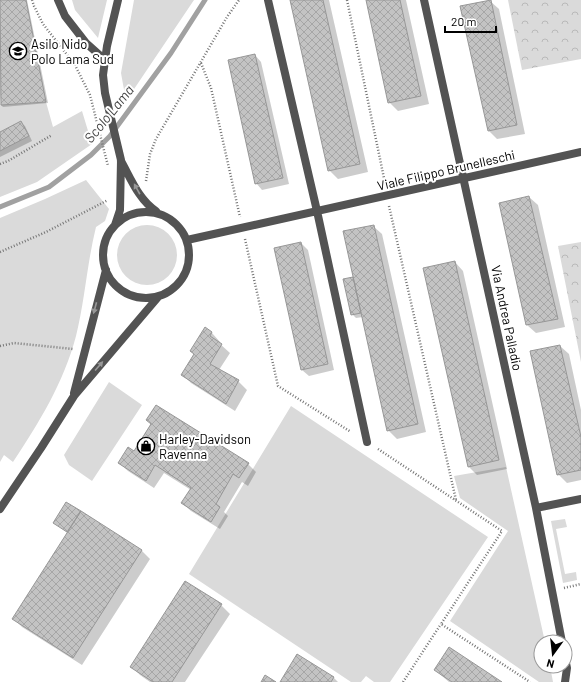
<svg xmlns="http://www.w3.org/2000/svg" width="581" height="682" font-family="Barlow,sans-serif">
<defs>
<pattern id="park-crowns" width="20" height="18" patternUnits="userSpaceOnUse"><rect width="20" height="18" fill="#dadada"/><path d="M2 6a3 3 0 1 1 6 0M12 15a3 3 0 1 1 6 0" fill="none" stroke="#b9b9b9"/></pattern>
<pattern id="building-cross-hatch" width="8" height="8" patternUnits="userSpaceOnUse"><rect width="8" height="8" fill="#c3c3c3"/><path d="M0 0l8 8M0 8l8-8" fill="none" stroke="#a6a6a6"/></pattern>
</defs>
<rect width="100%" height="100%" fill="#fff"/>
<path fill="#dadada" d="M72 0H107L98 38 75 10Z
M134 0H194L126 101 121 73Z
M0 102 1 105 46 102 53 127 82 111 92 144 37 182 0 197Z
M86 180 109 209 105 221 96 227C87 263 85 300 76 336 64 382 39 423 13 462L4 455 0 462V218L45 199Z
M117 255a30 30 0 1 1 60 0a30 30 0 1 1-60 0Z
M109 382 142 405 92 481 69 465 64 455Z
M291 406 488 537 390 682H374L366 676 361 682H351L189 574Z
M506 467 545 642H541V666H550L553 682H539L450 621 508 531 460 498 454 476Z
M565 519 567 527 556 529 565 574 576 572 577 580 563 583 551 521Z"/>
<path fill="url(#park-crowns)" d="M508 0H581V59L522 70Z
M581 242V362L558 246Z"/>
<path fill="#0003" d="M0 0H27L48 103 3 107 1 105 0 95Z
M291 0H329L368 172 338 179 329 170Z
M367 0H406L429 104 398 111 389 102Z
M490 1 499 9 525 134 497 139 489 131Z
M255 55 261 62 289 184 262 190 256 183Z
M20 122 25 126 32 141 0 157V133Z
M529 197 538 205 565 327 536 333 527 325 500 203Z
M373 226 382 234 426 432 397 439 388 430 363 317 356 318 352 314 344 280 354 277Z
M301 243 308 250 334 370 309 376 302 370Z
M455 262 463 271 507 469 477 475 469 467 424 269Z
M205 329 212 333 220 342 219 343 230 353 219 370 238 381 247 390 235 411 191 383 183 375 195 355Z
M560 346 569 354 581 410V480L567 483 558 474Z
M134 452 248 464 256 472 248 486 242 482 224 512 228 516 220 529 191 511 182 503 191 490 164 473 154 488 128 471 119 463Z
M67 503 142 551 150 559 82 665 22 627 14 619 68 533 54 523Z
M221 605 230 614 185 682H150L140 675 132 667Z
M435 670 501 682H449Z
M334 678 338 682H281Z"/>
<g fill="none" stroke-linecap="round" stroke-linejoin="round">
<path stroke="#a1a1a1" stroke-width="5" d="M0 207 49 187 91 155 110 136 171 53 205 0"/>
</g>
<path fill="url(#building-cross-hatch)" stroke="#979797" d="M0 0H26L46 102 1 105Z
M290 0H323L360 164 328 171Z
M366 0H400L421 96 388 103Z
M491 0 517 125 488 131 460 6Z
M255 54 283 178 255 184 228 60Z
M21 121 29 136 0 151V132Z
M529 196 558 319 526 325 499 203Z
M374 225 418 424 387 431 343 231Z
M301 242 328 364 301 370 274 248Z
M455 261 499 460 468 467 423 268Z
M353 277 361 313 351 315 343 279Z
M205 327 212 332 210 336 222 344 210 364 239 380 226 404 181 375 194 354 190 351Z
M560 345 581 437V470L557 475 530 351Z
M156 405 249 463 239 478 233 474 216 504 220 507 211 522 181 503 191 488 155 465 146 481 118 463 128 447 134 451 151 424 146 420Z
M66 502 81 511 67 532 53 523Z
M81 511 142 550 73 658 12 619Z
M185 581 222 604 172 682H153L130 667Z
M449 647 502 682H452L434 670Z
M297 654 334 677 331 682H280Z
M265 675 276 682H261Z"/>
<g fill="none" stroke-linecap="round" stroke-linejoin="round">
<path stroke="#757575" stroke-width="2.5" stroke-dasharray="1 2" stroke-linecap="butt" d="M32 0 34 6 43 24 75 65 90 95 108 166
M347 0 385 183
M201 63 211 88 240 217
M0 164 8 161 52 135
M146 181 150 154 156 139 227 17 239 0
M389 206 456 500
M245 239 278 386 351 432
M0 252 46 232 108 200
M0 346 14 343 73 349
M378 449 502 531 441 624 530 682
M564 588 581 584
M403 682 441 624"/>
<path stroke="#535353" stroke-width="8" d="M58 0 65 16 86 43 105 60"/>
<path stroke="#535353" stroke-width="8" d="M268 0 317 211 367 442
M424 0 536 508 562 642
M121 161C131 179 139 200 156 211
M103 255a43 43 0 1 1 86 0a43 43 0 1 1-86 0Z
M115 225 120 210 121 160 105 93 103 75 107 46 118 0
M187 240 581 152
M74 393 106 270
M536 508 581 499
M0 509 41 448 74 396 159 296
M565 658 567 668 565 682"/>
</g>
<defs><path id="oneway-solid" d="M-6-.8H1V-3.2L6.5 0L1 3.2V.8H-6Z"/></defs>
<g fill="#989898">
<use href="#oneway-solid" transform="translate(137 189) rotate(-119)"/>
<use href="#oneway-solid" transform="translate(95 308) rotate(105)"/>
<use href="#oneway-solid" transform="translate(99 366) rotate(-49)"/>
</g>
<defs>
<symbol id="school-ring" viewBox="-11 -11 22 22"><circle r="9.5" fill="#fff" stroke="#000" stroke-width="1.5"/><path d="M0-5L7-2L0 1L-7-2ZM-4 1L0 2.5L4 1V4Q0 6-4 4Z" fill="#000"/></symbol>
<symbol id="shop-ring" viewBox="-11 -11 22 22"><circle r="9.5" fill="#fff" stroke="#000" stroke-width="1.5"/><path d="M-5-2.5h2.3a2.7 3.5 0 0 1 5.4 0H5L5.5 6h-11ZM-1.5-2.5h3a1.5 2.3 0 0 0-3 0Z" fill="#000"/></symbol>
</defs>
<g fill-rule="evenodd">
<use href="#school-ring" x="8" y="41" width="20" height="20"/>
<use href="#shop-ring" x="136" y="436" width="20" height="20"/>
</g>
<g text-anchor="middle" stroke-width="4" stroke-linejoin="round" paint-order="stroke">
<g font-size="13" fill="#000" stroke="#fff" text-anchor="start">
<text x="31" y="49">Asilo Nido<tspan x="31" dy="15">Polo Lama Sud</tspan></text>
<text x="159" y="444">Harley-Davidson<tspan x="159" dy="15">Ravenna</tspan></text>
</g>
<g font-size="13" fill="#000" stroke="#fff">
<text transform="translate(446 170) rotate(-13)" y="5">Viale Filippo Brunelleschi</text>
<text transform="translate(507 318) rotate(78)" y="5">Via Andrea Palladio</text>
</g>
<g font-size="14" font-style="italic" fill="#424242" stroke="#fff">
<text transform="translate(109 114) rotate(-51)" y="5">Scolo Lama</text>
</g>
</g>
<g transform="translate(553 654) rotate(195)"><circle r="19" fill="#ffffff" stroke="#999999"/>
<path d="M0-3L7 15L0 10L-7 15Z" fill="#000000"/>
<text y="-6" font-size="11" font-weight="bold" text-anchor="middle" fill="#000000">N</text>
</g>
<path d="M445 26v6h51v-6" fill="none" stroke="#000000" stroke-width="2"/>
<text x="451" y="26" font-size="12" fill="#000000" stroke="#ffffff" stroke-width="3" paint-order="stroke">20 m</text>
</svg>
